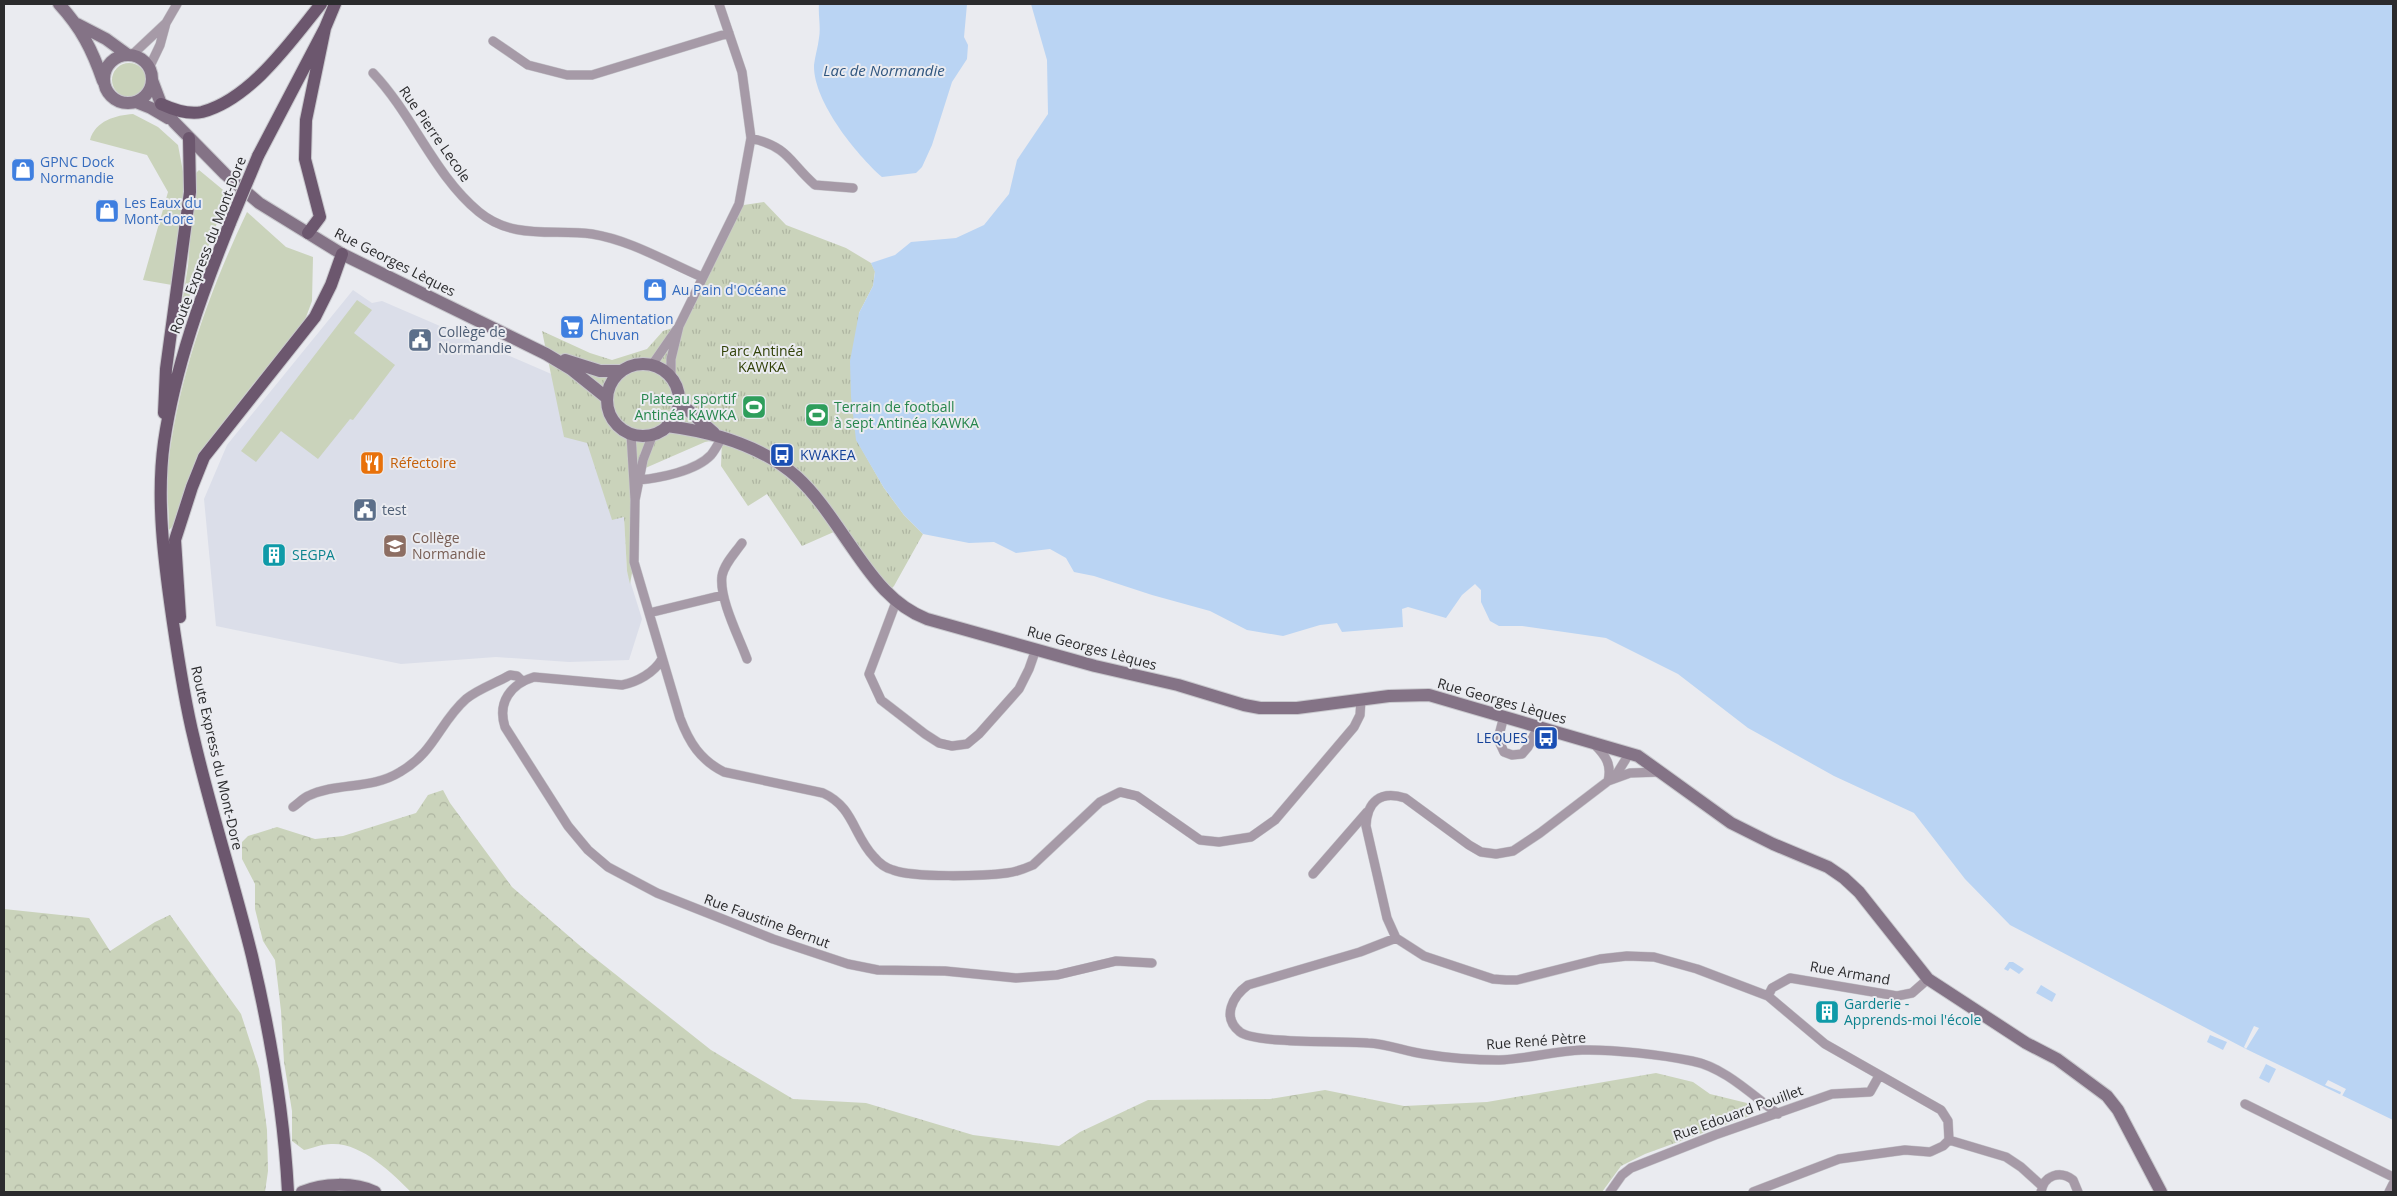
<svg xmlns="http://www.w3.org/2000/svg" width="2397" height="1196" font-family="'Open Sans',sans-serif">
<defs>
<pattern id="forest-crowns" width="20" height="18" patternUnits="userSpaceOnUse" patternTransform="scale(1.25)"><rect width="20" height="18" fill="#cad3bb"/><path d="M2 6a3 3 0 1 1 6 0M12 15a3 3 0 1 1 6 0" fill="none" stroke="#aeb5a1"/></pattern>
<pattern id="park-tufts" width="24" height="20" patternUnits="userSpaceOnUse" patternTransform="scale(1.25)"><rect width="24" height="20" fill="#cad3bb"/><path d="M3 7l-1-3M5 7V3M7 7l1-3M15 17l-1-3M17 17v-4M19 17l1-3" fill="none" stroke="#aeb5a1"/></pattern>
</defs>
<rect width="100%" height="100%" fill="#eaebf0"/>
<path fill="#dbdee9" d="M353 290 372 303 382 301 563 379 572 389 612 519 624 517 627 571 642 619 629 660 569 662 496 657 401 664 216 626 204 499 227 445Z"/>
<path fill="#cad3bb" d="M112 80a17 17 0 1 1 34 0a17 17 0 1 1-34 0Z
M133 114 158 127 178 145 184 177 182 222 172 285 143 280 168 192 147 155 90 140C95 121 116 115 133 114Z
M199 170 228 194 184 311 181 309 188 266 195 174Z
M247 212 286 247 313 257 312 301 302 328 254 383 204 447 173 526 169 530C169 509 166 487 168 466 178 378 209 292 247 212Z
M357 300 372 310 354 333 395 365 353 420 350 419 318 459 281 431 256 462 241 451Z"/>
<path fill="url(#forest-crowns)" d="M443 790 450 803 512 887 586 951 711 1050 793 1099 866 1103 973 1135 1059 1146 1080 1132 1148 1100 1270 1099 1325 1090 1404 1106 1487 1102 1656 1073 1693 1082 1710 1094 1751 1104 1752 1115 1645 1154 1621 1166 1602 1192H411C392 1173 361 1142 331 1144 322 1144 313 1148 304 1150L292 1141V1111L284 1062 281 1011 275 960 263 941 255 909V884L242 859V842L248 836 277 827 315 839 343 836 416 813 428 795Z
M4 909 89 918 110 951 155 922 170 915 241 1014 259 1069 267 1130 268 1171 265 1192H4Z"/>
<path fill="url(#park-tufts)" d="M764 202 786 225 846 248 871 263 875 271 873 286 859 313 856 439 884 488 904 515 923 534 894 586 887 593 836 531 802 546 767 494 748 506 721 466 722 439 705 442 634 473V562L630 584 627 571 624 517 612 520 587 443 564 437 542 331 590 353 612 360 647 349 663 331 679 326 737 206Z"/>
<path fill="#bad4f3" d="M819 4H967L964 37 968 45 967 59 952 82 932 145 922 167 916 173 882 177C856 154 813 101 814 65 815 56 818 47 819 38 821 27 818 15 819 4Z
M1031 4H2393V1120L2246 1049 2010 925 1965 879 1914 813 1834 776 1748 728 1678 674 1606 638 1522 626H1499L1490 621 1481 602V590L1475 584 1462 595 1446 618 1408 607 1402 609 1403 627 1342 632 1337 623 1320 625 1283 636 1247 630 1210 611 1152 595 1094 576 1074 572 1066 558 1050 549 1016 553 994 542 969 543 923 534 904 515 884 488 856 440 851 397 850 361 859 313 873 286 875 272 871 263 895 255 911 242 956 238 984 225 1009 194 1017 160 1048 114 1047 60Z
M2009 962H2013L2024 969 2019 974 2010 968 2008 971 2004 969Z
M2041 985 2056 994 2052 1002 2036 993Z
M2210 1035 2227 1042 2223 1050 2207 1042Z
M2266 1064 2276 1069 2269 1083 2259 1078Z"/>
<path fill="#eaebf0" d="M2254 1026 2259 1028 2246 1049 2244 1047Z
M2328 1080 2346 1089 2342 1096 2340 1095 2341 1092 2325 1085Z"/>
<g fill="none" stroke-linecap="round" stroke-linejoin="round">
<defs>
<path id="street" d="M719 4 742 72 751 138
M493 41 528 65 567 75H592L729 33
M132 55 166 23 177 4
M149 68 160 45 166 23
M373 73C413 115 434 175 479 212 513 240 552 229 592 234 630 240 667 262 702 277
M679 326 739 204 751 138C790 148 788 161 815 185L853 188
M652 365 679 326 671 359V377
M631 434 635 500 643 460 653 434
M639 480C660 478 696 471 711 455 715 450 718 444 722 438
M635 500 634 562 680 718C689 742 700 760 724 772L823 793C854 807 853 835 874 857 879 863 885 868 893 870 913 878 983 876 1007 873 1016 872 1024 869 1033 865L1100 802 1120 792 1137 796 1200 840 1219 842 1251 837 1275 820 1354 727 1360 715 1361 700
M742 543C735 553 724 564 722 576 719 599 739 637 747 659
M896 602 869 674 881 700 925 734 939 743 952 746 967 744 979 734 1019 689 1029 669 1036 649
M649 613 723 595
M662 659C654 673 637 682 622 685L534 677C511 684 497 702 505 727L568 826 588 850 608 867 657 893 773 939 848 964 878 970 945 971 1016 978 1057 975 1116 961 1152 963
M1504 716 1498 739 1504 752 1512 755 1522 754 1528 747 1538 727
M1595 745C1606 756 1612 765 1608 781L1630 773 1661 772
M1629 754 1616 775 1540 833 1513 851 1496 854 1481 852 1469 845 1405 798C1380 790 1367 802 1366 826L1387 918 1396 938 1424 956 1493 979 1506 980H1517L1600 959 1627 956 1654 957 1697 969 1768 996 1825 1044 1941 1110 1948 1121 1949 1140 1943 1146 1930 1152 1905 1150 1839 1159 1753 1192
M293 807C298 804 303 798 308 796 337 782 371 790 400 772 435 752 439 723 466 699 478 689 496 683 510 675L517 676 522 681
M1313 874 1367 812
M1396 938 1360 952 1248 985C1233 996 1221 1017 1240 1032 1256 1044 1344 1041 1368 1043 1387 1044 1405 1051 1424 1054 1448 1058 1475 1060 1499 1060 1527 1059 1554 1051 1582 1050 1613 1049 1662 1055 1692 1061 1724 1067 1752 1095 1778 1114
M1768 996 1772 988 1790 978 1897 996 1912 993 1928 979
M2245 1104 2393 1177
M1949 1140 2006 1157 2021 1167 2042 1186
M1610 1192 1622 1175 1631 1168 1715 1135 1832 1094 1870 1092 1879 1076
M2041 1192C2044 1175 2060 1170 2073 1180L2078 1192
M2389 1192 2393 1184"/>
<path id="secondary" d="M59 4C81 28 92 49 103 81
M77 24 106 39 128 55
M104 79a24 24 0 1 1 48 0a24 24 0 1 1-48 0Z
M152 80 161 104 174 122 225 174 259 203 342 254 546 354 571 369 607 398
M136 102 151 108 168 118
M565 360 600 371H621
M607 400a36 36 0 1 1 72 0a36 36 0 1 1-72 0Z
M679 402 714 433
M667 426C713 432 762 446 797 477 819 497 836 525 853 549 873 578 893 606 927 619L1095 666 1178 685 1244 705 1260 708H1297L1389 696 1429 695 1638 756 1731 823 1773 844 1828 867 1844 878 1859 892 1928 979 2026 1043 2057 1059 2107 1096 2118 1110 2161 1192
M302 1192C323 1183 354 1182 375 1192"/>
<path id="primary" d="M161 104C174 110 188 115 202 112 251 99 291 41 321 4
M258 156 325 28 335 4
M230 223C202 293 175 367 164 442 156 499 164 560 172 616 178 657 184 699 194 739 211 812 234 883 252 956 270 1032 284 1114 288 1192
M308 233 320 217 305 159 306 120 325 28
M164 413 166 369 190 192 189 138
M180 617 175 540 192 487 204 457 315 317 331 285 342 254"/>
</defs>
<use href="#street" stroke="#c8c8cd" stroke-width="10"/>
<use href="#secondary" stroke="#c8c8cd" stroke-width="14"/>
<use href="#primary" stroke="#c8c8cd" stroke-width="14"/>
<use href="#street" stroke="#a69aa7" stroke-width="9"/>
<use href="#secondary" stroke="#847386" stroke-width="12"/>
<use href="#primary" stroke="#6c576e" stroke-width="12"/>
<defs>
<path id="primary-bridge" d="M230 223 258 156"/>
</defs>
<use href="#primary-bridge" stroke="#c8c8cd" stroke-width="14" stroke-linecap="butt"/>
<use href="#primary-bridge" stroke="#6c576e" stroke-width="12"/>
</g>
<defs>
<symbol id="shop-square" viewBox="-11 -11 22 22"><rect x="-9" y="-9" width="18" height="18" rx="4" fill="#3f7fe0" stroke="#eaebf0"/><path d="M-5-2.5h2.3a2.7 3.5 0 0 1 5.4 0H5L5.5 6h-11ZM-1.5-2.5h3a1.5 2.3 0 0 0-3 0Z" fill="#fff"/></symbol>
<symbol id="supermarket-square" viewBox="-11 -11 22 22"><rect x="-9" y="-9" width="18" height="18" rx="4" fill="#3f7fe0" stroke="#eaebf0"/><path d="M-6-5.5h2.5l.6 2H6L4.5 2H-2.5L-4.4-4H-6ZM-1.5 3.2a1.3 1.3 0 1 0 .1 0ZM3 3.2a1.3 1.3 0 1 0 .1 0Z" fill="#fff"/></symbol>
<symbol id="civic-square" viewBox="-11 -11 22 22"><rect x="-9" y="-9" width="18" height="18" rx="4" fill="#5c6f8a" stroke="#eaebf0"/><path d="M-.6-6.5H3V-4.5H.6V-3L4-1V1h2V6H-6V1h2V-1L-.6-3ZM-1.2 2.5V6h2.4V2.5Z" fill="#fff"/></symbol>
<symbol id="stadium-square" viewBox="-11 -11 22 22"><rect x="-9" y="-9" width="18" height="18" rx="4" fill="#2e9e5b" stroke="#eaebf0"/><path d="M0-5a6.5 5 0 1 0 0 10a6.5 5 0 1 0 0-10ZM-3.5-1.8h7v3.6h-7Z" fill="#fff"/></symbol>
<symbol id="bus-square" viewBox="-11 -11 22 22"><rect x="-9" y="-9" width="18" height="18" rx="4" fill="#1a4fb4" stroke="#eaebf0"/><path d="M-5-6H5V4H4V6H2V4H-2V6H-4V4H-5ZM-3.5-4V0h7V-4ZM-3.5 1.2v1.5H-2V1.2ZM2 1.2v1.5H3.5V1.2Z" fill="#fff"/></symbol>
<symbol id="restaurant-square" viewBox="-11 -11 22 22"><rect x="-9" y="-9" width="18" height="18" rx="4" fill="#e8710a" stroke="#eaebf0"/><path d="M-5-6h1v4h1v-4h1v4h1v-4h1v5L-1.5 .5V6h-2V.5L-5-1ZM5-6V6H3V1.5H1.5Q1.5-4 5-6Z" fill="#fff"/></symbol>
<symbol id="school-square" viewBox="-11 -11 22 22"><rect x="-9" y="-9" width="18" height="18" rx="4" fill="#8d6e63" stroke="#eaebf0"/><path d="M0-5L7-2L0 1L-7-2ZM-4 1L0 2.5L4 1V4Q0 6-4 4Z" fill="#fff"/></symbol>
<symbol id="building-square" viewBox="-11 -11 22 22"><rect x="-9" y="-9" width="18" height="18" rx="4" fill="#0f9aa8" stroke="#eaebf0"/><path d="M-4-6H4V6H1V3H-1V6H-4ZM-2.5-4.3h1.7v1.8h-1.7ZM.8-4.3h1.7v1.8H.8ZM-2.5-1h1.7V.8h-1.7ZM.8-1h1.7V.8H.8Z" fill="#fff"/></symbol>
</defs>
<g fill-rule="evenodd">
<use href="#shop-square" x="9" y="156" width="28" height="28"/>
<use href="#shop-square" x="93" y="197" width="28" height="28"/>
<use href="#shop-square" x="641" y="276" width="28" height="28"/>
<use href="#supermarket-square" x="558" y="313" width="28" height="28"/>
<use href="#civic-square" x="406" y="326" width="28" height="28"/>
<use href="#stadium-square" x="740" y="393" width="28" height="28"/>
<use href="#stadium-square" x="803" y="401" width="28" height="28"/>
<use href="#bus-square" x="768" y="441" width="28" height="28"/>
<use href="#restaurant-square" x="358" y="449" width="28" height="28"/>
<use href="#civic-square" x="351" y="496" width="28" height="28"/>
<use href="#school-square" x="381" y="532" width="28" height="28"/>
<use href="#building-square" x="260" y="541" width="28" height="28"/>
<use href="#bus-square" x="1532" y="724" width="28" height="28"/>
<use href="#building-square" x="1813" y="998" width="28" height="28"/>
</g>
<g text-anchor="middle" stroke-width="4" stroke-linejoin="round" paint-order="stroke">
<g font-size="14" fill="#2b2b2d" stroke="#eaebf0">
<text transform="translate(435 134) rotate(55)" y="5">Rue Pierre Lecole</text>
<text transform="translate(208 245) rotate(-69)" y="5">Route Express du Mont-Dore</text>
<text transform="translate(395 262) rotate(27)" y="5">Rue Georges Lèques</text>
<text transform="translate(1092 648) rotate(15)" y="5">Rue Georges Lèques</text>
<text transform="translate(1502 701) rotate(16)" y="5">Rue Georges Lèques</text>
<text transform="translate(217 758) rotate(77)" y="5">Route Express du Mont-Dore</text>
<text transform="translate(767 921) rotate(20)" y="5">Rue Faustine Bernut</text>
<text transform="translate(1850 973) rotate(10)" y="5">Rue Armand</text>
<text transform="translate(1536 1041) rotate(-4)" y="5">Rue René Pètre</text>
<text transform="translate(1738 1113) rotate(-20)" y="5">Rue Edouard Pouillet</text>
</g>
<g font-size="14" fill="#366cbe" stroke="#eaebf0" text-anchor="start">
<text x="40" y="167">GPNC Dock<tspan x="40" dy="16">Normandie</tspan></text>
<text x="124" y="208">Les Eaux du<tspan x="124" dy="16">Mont-dore</tspan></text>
<text x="672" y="295">Au Pain d'Océane</text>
<text x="590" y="324">Alimentation<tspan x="590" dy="16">Chuvan</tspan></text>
</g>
<g font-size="14" fill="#4e5e75" stroke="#eaebf0" text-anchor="start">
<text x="438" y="337">Collège de<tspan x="438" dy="16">Normandie</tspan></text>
<text x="382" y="515">test</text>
</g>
<g font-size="14" fill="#314107" stroke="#eaebf0">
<text x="762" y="356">Parc Antinéa<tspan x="762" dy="16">KAWKA</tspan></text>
</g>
<g font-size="14" fill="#27864d" stroke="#eaebf0" text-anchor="end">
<text x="736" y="404">Plateau sportif<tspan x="736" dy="16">Antinéa KAWKA</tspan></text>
<text x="834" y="412" text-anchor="start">Terrain de football<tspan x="834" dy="16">à sept Antinéa KAWKA</tspan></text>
</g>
<g font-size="14" fill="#164399" stroke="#eaebf0" text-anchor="start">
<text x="800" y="460">KWAKEA</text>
<text x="1528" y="743" text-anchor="end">LEQUES</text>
</g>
<g font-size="14" fill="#c56008" stroke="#eaebf0" text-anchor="start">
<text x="390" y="468">Réfectoire</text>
</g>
<g font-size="14" fill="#785e54" stroke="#eaebf0" text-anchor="start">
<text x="412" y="543">Collège<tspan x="412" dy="16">Normandie</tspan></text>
</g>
<g font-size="14" fill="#0d838f" stroke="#eaebf0" text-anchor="start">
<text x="292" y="560">SEGPA</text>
<text x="1844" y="1009">Garderie -<tspan x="1844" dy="16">Apprends-moi l'école</tspan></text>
</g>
<g font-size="15" font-style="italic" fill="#30567f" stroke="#eaebf0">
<text x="884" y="76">Lac de Normandie</text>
</g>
</g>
<rect width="2397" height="1196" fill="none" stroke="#2b2b2d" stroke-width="10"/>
</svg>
